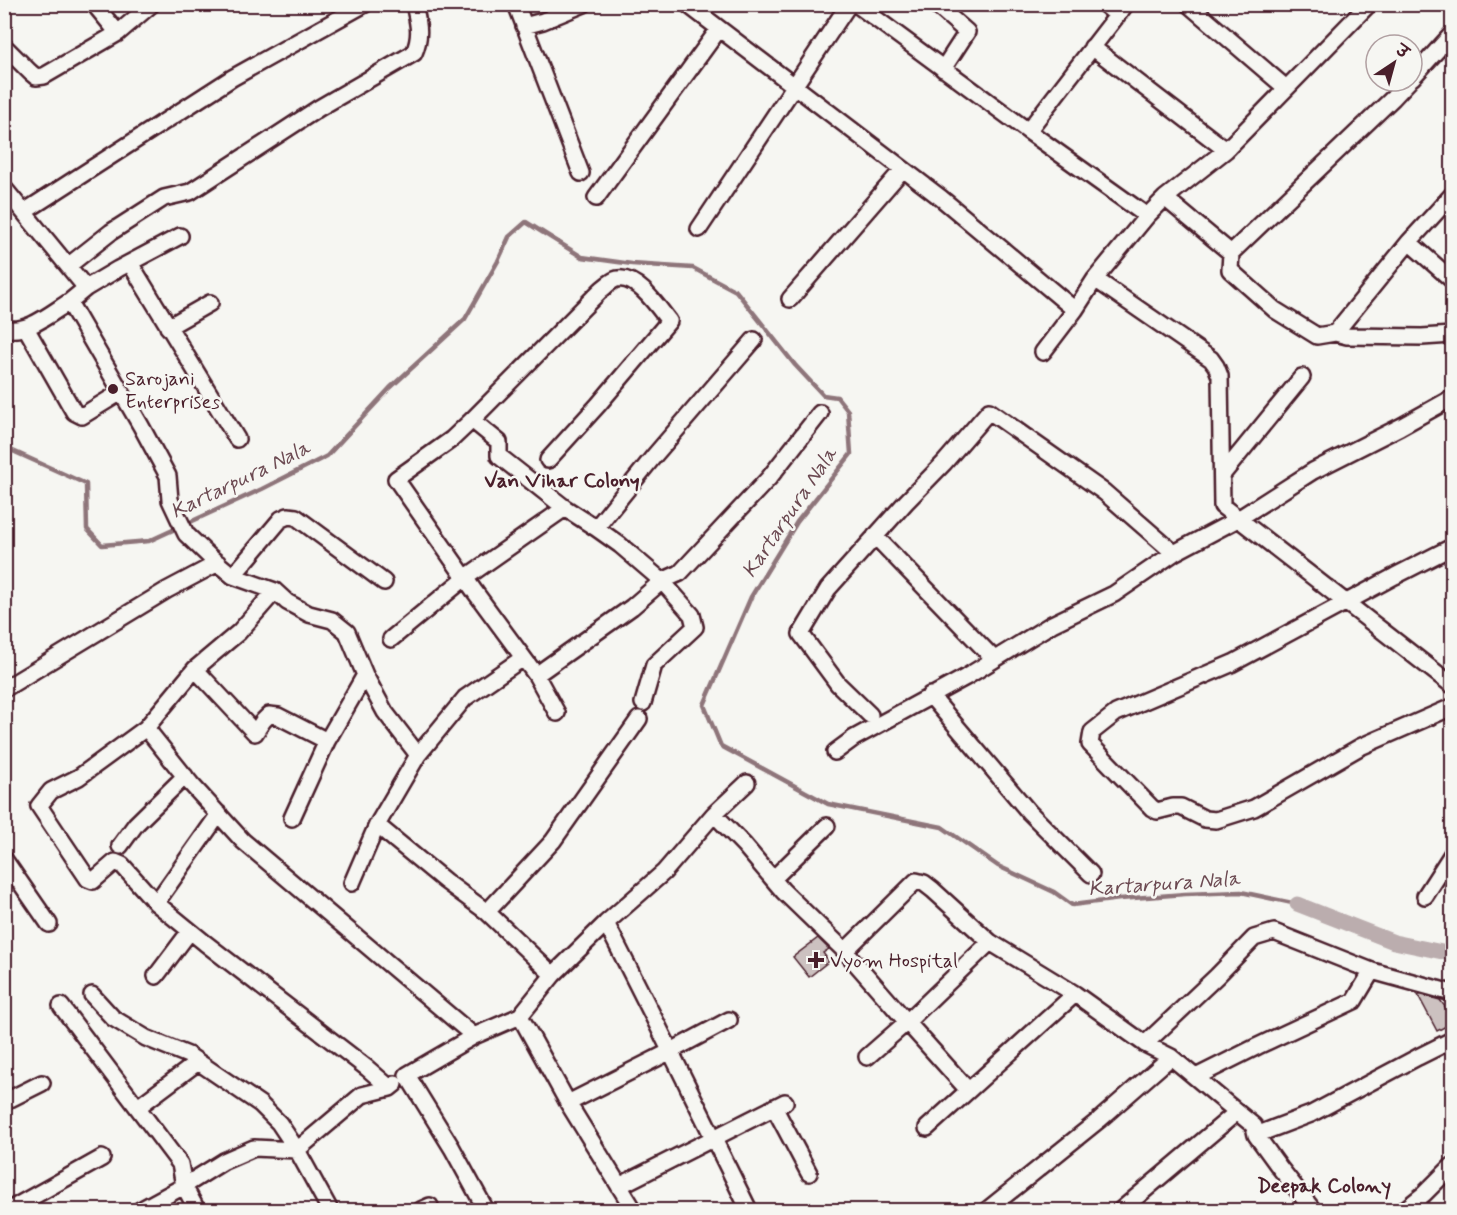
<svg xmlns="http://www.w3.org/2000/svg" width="1457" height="1215" font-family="Mynerve,'Playpen Sans Deva',sans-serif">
<rect width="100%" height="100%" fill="#f6f6f2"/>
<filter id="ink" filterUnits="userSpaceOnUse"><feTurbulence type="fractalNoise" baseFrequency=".0167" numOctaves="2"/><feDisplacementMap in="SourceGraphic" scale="12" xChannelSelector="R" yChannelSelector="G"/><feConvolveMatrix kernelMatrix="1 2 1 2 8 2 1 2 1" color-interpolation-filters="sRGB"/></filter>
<g filter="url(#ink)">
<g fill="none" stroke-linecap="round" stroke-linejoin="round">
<path stroke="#8e747a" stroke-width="4.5" d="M4 447 86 484 87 529 102 545 149 541 262 489 327 456 390 388 465 319 498 261 509 237 526 222 582 257 632 264 693 268 736 291 795 365 823 395 837 397 848 411 851 454 797 522 751 597 704 705 721 746 828 804 942 827 998 866 1054 892 1072 905 1120 899 1185 894 1241 892 1297 904"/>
<path stroke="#bbadae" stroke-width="15" d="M1297 904 1394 942 1452 954"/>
</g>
<path fill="#ccc1c0" stroke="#4a1f2b" stroke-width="1.5" d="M818 938 829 949 823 953 829 961 809 977 793 957Z
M1418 995H1422L1440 1000 1452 1016V1023L1437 1031Z"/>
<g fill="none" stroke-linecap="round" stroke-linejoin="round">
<defs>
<path id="minor" d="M94 4 118 33
M516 4 581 173
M687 4 941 198 1075 310
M856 4 1028 131 1126 4
M935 4 967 32 943 69
M1104 4 1117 15
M1188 4 1286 88
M524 26 543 21 584 4
M4 46 30 72 36 77 44 76 118 33 152 4
M1092 47 1226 150
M1412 78 1452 34
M1028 131 1147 216 1165 198 1226 150 1369 4
M4 188 86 288 118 269 180 236
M596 198 719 29
M1165 198 1231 253 1393 98 1409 81
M24 212 232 78 365 4
M699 229 849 4
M1409 242 1452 280
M1231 253 1230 270 1275 310 1317 336 1335 333 1409 242 1452 195
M130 263 237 439
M68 266 111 232 164 198 190 192 319 108 414 53C422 34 418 23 414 4
M1095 279 1211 359 1216 366 1220 376 1222 506 1452 685
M86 288 69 302 141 426 168 476 170 500 186 534 209 556 233 576 275 591 287 602 309 614 332 620 347 632 365 675 385 712 418 755 377 825 445 881 487 912 553 975 606 923 664 872 714 814 744 845 783 891 845 951 907 1022 990 942 1075 994 1145 1044 1171 1057 1254 1126 1256 1135
M790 299 903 169
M168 327 210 303
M4 328C26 335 51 313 69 302
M26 328 74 412 82 416 121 392
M1335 333 1347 336 1422 337 1452 335
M1043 352 1075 310 1095 279 1147 216
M472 420 499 442V456L565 508
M548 460 598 405 669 321C658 307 637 275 617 279 612 280 606 286 601 290L472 420 452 439 396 479 475 592 536 675 557 713
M1222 475 1302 377
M875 536 994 659
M1452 547 1395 576 1233 663 1116 713 1092 732 1090 744 1152 808 1157 811 1173 807H1181L1205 819 1216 820 1254 808 1360 747 1452 707
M233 576 281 519 288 516 296 517 384 582
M275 591 239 632 195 669 146 728 79 777 51 791 39 806 88 879 93 881 115 862 122 865 156 903 205 943 367 1068 390 1088
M391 639 465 578 565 508 596 528
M195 669 255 733 263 721 269 715 278 716 327 741
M536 675 632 607 662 581 620 545 596 528 654 456 754 340
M4 689 167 590 218 563
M930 695 1029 812 1091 874
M643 703 654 665 695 627 692 615 662 581 680 573 769 478 820 413
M870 715 838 684 801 634 828 589 906 502 944 463 989 411 1104 492 1174 553 1238 519 1313 471 1400 427 1452 398
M146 728 191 784 243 841 474 1036 520 1016
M835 752 854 738 966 677 1052 624 1114 594 1174 553
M418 755 465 698 523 658
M714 814 747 783
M292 818 327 741 365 675
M120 846 136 824 185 776
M4 859 49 924
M773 879 827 826
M352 883 377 825
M1425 896 1452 854
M156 903 219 814
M487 912 553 841 639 719
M606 923 656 1022 749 1210
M845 951 916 881 924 883 933 890 990 942
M553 975 520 1016 568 1103 634 1210
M156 976 190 931
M92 995 113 1018 146 1038 188 1055 260 1104 279 1123 297 1150
M61 1006 180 1164 184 1186 140 1210
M474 1036 407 1075 452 1148 486 1210
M1145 1044 1217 976 1254 938 1274 932 1372 971 1452 993
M867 1057 907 1022 968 1090
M1196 1077 1258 1046 1354 1001 1372 971
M4 1102 42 1083
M568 1103 671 1051 729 1020
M138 1107 198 1062
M774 1107 809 1173
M927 1128 1075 994
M619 1186 785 1102
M9 1210 102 1158
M197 1210 184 1186 224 1161 254 1148 297 1150
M330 1210 297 1150 362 1095 390 1088 395 1084
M421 1210 430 1206
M987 1210 1099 1120 1171 1057
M1121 1210 1237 1112
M1313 1210 1280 1168 1256 1135 1311 1114 1418 1057 1452 1040
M1404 1210 1424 1194 1452 1166"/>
</defs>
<use href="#minor" stroke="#4a1f2b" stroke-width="20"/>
<use href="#minor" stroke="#f6f6f2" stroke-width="15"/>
</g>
</g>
<g fill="#4a1f2b" stroke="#f6f6f2" stroke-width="2">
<circle cx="113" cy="389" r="6"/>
<path d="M813 951h6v6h6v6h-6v6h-6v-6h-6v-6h6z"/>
</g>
<g text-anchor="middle" stroke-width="5" stroke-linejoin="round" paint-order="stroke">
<g font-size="20" fill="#4a1f2b" stroke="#f6f6f2" text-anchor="start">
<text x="125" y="385">Sarojani<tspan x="125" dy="23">Enterprises</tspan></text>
<text x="830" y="967">Vyom Hospital</text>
</g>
<g font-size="21" font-style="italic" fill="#6c4a52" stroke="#f6f6f2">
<text transform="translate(240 479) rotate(-26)" y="7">Kartarpura Nala</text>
<text transform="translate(789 512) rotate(-56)" y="7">Kartarpura Nala</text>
<text transform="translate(1164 883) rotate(-4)" y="7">Kartarpura Nala</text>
</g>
<g font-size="21" font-weight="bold" fill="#4a1f2b" stroke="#f6f6f2">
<text x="562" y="487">Van Vihar Colony</text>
<text x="1324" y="1192">Deepak Colony</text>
</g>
</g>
<rect width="1457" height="1215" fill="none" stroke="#f6f6f2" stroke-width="24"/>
<rect x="12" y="12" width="1433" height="1191" fill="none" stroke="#4a1f2b" stroke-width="2" filter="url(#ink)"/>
<g transform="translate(1394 63) rotate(36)"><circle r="28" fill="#f6f6f2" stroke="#b1a0a2" stroke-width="1.5"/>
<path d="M0-4.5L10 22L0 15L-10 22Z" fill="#4a1f2b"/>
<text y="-9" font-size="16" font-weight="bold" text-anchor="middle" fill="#4a1f2b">उ</text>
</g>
</svg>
